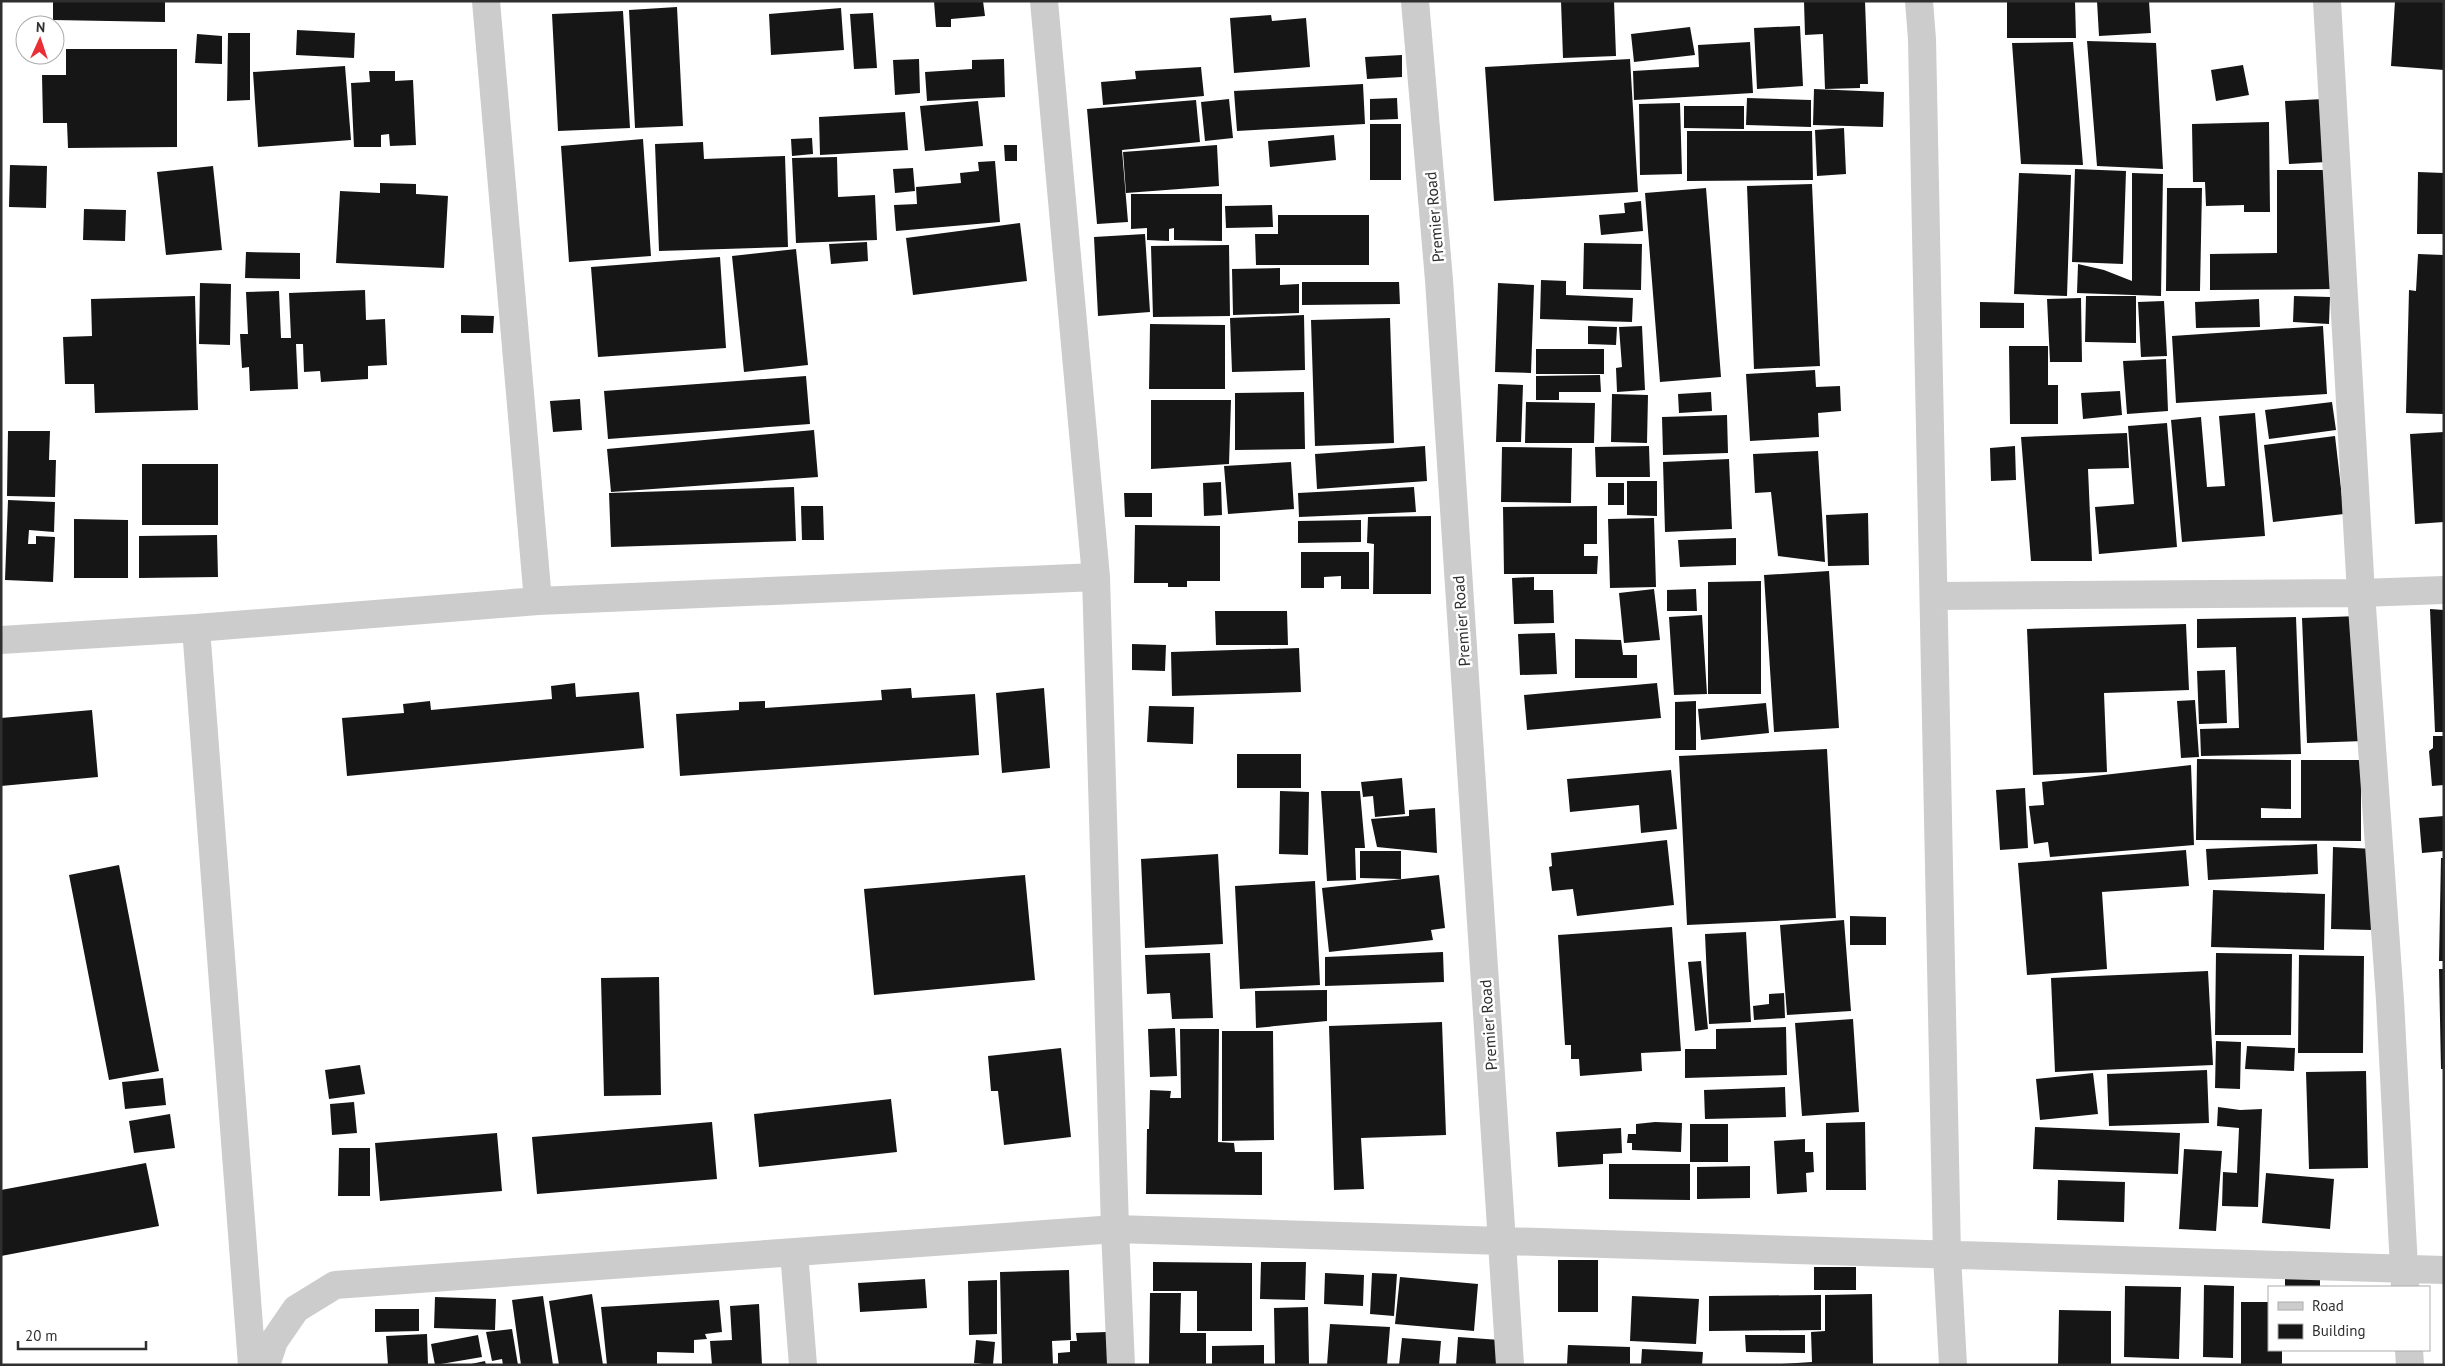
<svg xmlns="http://www.w3.org/2000/svg" width="2445" height="1366" font-family="'PT Sans',sans-serif">
<rect width="100%" height="100%" fill="#fff"/>
<path fill="#161616" d="M53 1H165V22L53 20Z
M934 1H983L985 16 951 19V27H936Z
M1561 1H1614L1616 56 1563 58Z
M1804 1H1865L1868 84H1860V88L1825 89 1823 34 1805 35Z
M2007 1H2075L2076 38H2007Z
M2097 1H2149L2151 33 2099 36Z
M2395 1H2444V70L2391 66Z
M677 7 683 126 635 128 629 10Z
M841 8 844 50 771 55 769 14Z
M623 11 630 128 558 131 552 14Z
M873 13 877 68 854 69 850 14Z
M1271 15 1272 21 1306 18 1310 67 1234 73 1230 18Z
M1800 26 1803 86 1757 89 1754 28Z
M1690 27 1695 55 1634 62 1631 34Z
M297 30 355 33 354 58 296 55Z
M228 33H250V100L227 101Z
M197 34 222 36V64L195 63Z
M2087 41 2156 43 2163 169 2097 166Z
M1750 42 1753 93 1634 100 1633 71 1699 67 1698 45Z
M2073 42 2083 165 2021 164 2012 43Z
M66 49H177V147L68 148 67 123H43L42 75H66Z
M1402 55V77L1367 79 1365 57Z
M919 59 920 93 895 95 893 60Z
M1004 59 1005 97 927 101 925 72 972 69V60Z
M1630 59 1638 192 1494 201 1485 67Z
M2243 65 2249 95 2216 101 2211 70Z
M345 66 351 140 258 147 253 72Z
M1201 67 1204 96 1103 105 1101 82 1136 79 1135 71Z
M369 71H395V81L413 80 416 145 390 146 389 134 381 135V147H354L351 83 370 82Z
M1363 84 1365 124 1237 131 1234 91Z
M1814 89 1884 92 1883 127 1813 125Z
M1397 98 1398 119 1370 120V99Z
M1747 98 1811 100V127L1746 125Z
M1229 99 1233 138 1205 141 1201 102Z
M2323 99 2327 162 2289 164 2285 101Z
M1196 100 1200 142 1122 150 1128 222 1097 224 1087 109Z
M978 101 983 146 925 151 920 106Z
M1680 103 1682 174 1640 175 1639 104Z
M1684 106H1744V129L1684 128Z
M905 112 908 150 820 155 819 117Z
M2269 122 2270 212H2244V205L2206 206 2205 182H2193L2192 124Z
M1370 124H1401V180H1370Z
M1844 128 1846 174 1817 176 1815 130Z
M1687 131H1812L1813 180 1687 181Z
M1334 135 1336 160 1270 167 1268 141Z
M812 138 813 154 792 156 791 139Z
M643 139 651 256 569 262 561 146Z
M703 142 704 159 785 156 788 247 659 251 655 144Z
M1004 145H1017V161H1005Z
M1217 145 1219 186 1126 193 1123 152Z
M837 157 838 197 875 195 877 240 796 243 792 158Z
M995 161 1000 222 896 231 894 205 917 204 916 187 961 183 960 173 979 171 978 162Z
M10 165 47 166 46 208 9 207Z
M213 166 222 250 166 255 157 172Z
M913 168 915 191 895 193 893 169Z
M2075 169 2126 171 2123 264 2072 262Z
M2277 170H2335L2336 289 2210 290V254L2277 253Z
M2418 172 2444 173V234H2417Z
M2019 173 2071 175 2067 296 2014 294Z
M2132 173 2163 174 2161 296 2077 293 2078 264 2104 270 2132 281Z
M380 183 416 184V194L448 196 444 268 336 263 340 191 380 193Z
M1812 184 1820 366 1754 369 1747 186Z
M1706 188 1721 377 1660 382 1645 193Z
M2167 188H2202L2200 291H2166Z
M1131 194H1222V241L1174 240V228L1169 229V241L1147 240V228L1131 229Z
M1641 201 1643 231 1601 235 1599 215 1625 213 1624 203Z
M1272 205 1273 227 1226 228 1225 206Z
M84 209 126 210 125 241 83 240Z
M1278 215H1369V265H1256L1255 234H1278Z
M1020 223 1027 281 913 295 906 238Z
M1145 234 1150 312 1098 316 1094 237Z
M867 242 868 261 831 264 829 244Z
M1584 243 1642 244 1641 290 1583 289Z
M1229 245 1230 316 1153 317 1151 246Z
M796 249 808 365 744 372 732 256Z
M246 252 300 253V279L245 278Z
M2418 254 2444 255V414L2406 413 2409 290 2416 291Z
M720 257 726 348 598 357 591 267Z
M1280 268V285L1299 284V313L1233 315 1232 269Z
M1541 280 1566 281V295L1633 298 1632 322 1540 319Z
M1302 282H1399L1400 304 1302 305Z
M200 283 231 284 230 345 199 344Z
M1498 283 1534 285 1531 373 1495 372Z
M365 290 366 320 385 319 387 365 368 366V379L321 382 320 371 304 372 303 344H296L298 389 250 391 249 367 242 368 240 334H248L246 292 279 291 281 338H291L289 293Z
M195 296 198 410 95 413 94 384H65L63 337 92 336 91 299Z
M2086 296H2136V343L2085 342Z
M2294 296 2330 297 2329 324 2293 322Z
M2081 298 2082 362H2050L2047 299Z
M2259 299 2260 327 2196 328 2195 302Z
M2164 301 2167 356 2141 357 2138 302Z
M1980 302 2024 303V328H1980Z
M461 315 494 316 493 333H461Z
M1304 315 1305 370 1232 372 1230 318Z
M1390 318 1394 443 1315 446 1311 320Z
M1150 324 1225 325V389H1149Z
M1588 326 1617 327 1616 345 1588 344Z
M1642 326 1645 390 1617 392 1616 368 1622 367 1619 327Z
M2323 326 2327 394 2176 403 2172 336Z
M2009 346H2048V385H2058V424H2010Z
M1536 349H1604V374H1536Z
M2166 359 2168 411 2127 414 2123 361Z
M1815 370 1816 387 1840 386 1841 411 1818 413 1819 437 1750 441 1746 374Z
M1600 375 1601 392H1559V400H1536V376Z
M806 376 810 424 608 439 604 391Z
M1498 384 1523 385 1521 442H1496Z
M2120 391 2122 415 2083 419 2081 393Z
M1304 392 1305 449 1235 450V393Z
M1711 392 1712 411 1679 413 1678 394Z
M1612 394 1648 395 1647 443 1611 442Z
M580 399 582 430 553 432 550 401Z
M1151 400H1231L1229 464 1151 469Z
M1526 402 1595 403 1594 443H1525Z
M2332 402 2336 430 2269 439 2265 410Z
M2255 413 2265 536 2182 542 2171 420 2201 417 2207 487 2225 486 2219 416Z
M1727 415 1728 453 1663 455 1662 417Z
M2167 423 2177 547 2099 554 2095 507 2134 504 2128 426Z
M814 430 818 477 611 492 607 449Z
M8 431H50L49 460H56L55 497 7 496Z
M2444 432V522L2415 524 2410 434Z
M2127 433 2129 468 2088 469 2092 561H2031L2021 437Z
M2335 436 2344 514 2273 522 2264 445Z
M1425 446 1427 481 1317 489 1315 454Z
M1649 446 1650 477H1596L1595 447Z
M2015 446 2016 480 1991 481 1990 448Z
M1502 447 1572 448 1571 503 1501 502Z
M1818 451 1825 562 1778 556 1771 492 1755 493 1753 454Z
M1729 459 1732 529 1665 532 1663 462Z
M1291 462 1294 509 1228 514 1224 466Z
M142 464H218V525H142Z
M1627 481H1657V516L1627 515Z
M1221 482 1222 515 1204 516 1203 483Z
M1608 483H1624V505H1608Z
M794 487 796 541 611 547 609 493Z
M1414 487 1416 512 1299 517 1298 493Z
M1124 493H1152V517H1125Z
M8 500 55 502 54 532 29 530 28 544H36V536L55 537 53 582 5 580Z
M801 506H823L824 540H802Z
M1597 506V544H1584V556H1598L1597 574H1504L1503 507Z
M1868 513 1869 565 1828 566 1826 515Z
M1431 516V594H1373L1374 544 1367 543 1368 517Z
M1654 518 1656 587 1610 588 1608 519Z
M74 519 128 520V578H74Z
M1361 520V542L1298 543V521Z
M1135 525 1220 526V581H1187V587H1168V583H1134Z
M217 535 218 577 139 578V536Z
M1736 538V565L1680 567 1678 540Z
M1301 552H1369V589H1341V576L1324 577V588H1301Z
M1829 571 1839 728 1774 732 1764 575Z
M1534 577V590H1553L1554 623 1514 624 1512 578Z
M1761 581V694H1708V582Z
M1654 589 1660 640 1624 643 1619 593Z
M1696 589 1697 611H1667V590Z
M2430 609 2444 610V732H2435Z
M1215 611H1287L1288 645H1216Z
M1702 615 1707 694 1674 695 1669 617Z
M2359 616 2364 741 2307 743 2302 618Z
M2296 617 2301 754 2201 756 2200 729 2239 728 2236 647 2197 648V619Z
M2186 624 2189 690 2104 693 2107 772 2033 775 2027 629Z
M1555 633 1557 674 1520 675 1518 634Z
M1575 639 1621 640 1623 655H1637V678H1575Z
M1132 644 1166 645 1165 671 1132 670Z
M1299 648 1301 692 1172 696 1171 652Z
M2225 670 2227 723 2199 724 2197 671Z
M575 683 576 697 639 692 644 748 347 776 342 718 404 713 403 704 430 701 431 710 552 699 551 686Z
M1657 683 1661 718 1527 730 1524 695Z
M911 688 912 698 975 694 979 755 680 776 676 714 739 710V702L765 701V708L882 700 881 690Z
M1044 688 1050 768 1002 773 996 693Z
M2195 700 2199 757 2181 758 2177 701Z
M1696 701V750H1675V702Z
M1766 703 1769 733 1701 740 1698 709Z
M1149 706 1194 707 1193 744 1147 742Z
M92 710 98 777 1 786V718Z
M2433 736H2444V785L2432 786 2429 751 2433 748Z
M1827 749 1836 918 1687 925 1679 756Z
M1237 754H1301V788H1237Z
M2197 759 2291 760V809L2261 808V818H2301V760H2361V841L2196 840Z
M2191 765 2194 845 2050 857 2048 842 2034 844 2029 806 2044 805 2042 782Z
M1671 770 1677 829 1641 833 1639 805 1570 812 1567 779Z
M1402 778 1405 814 1375 817 1373 796 1363 797 1361 782Z
M2025 788 2028 848 2000 850 1996 790Z
M1280 791 1309 792 1308 855 1279 854Z
M1321 791H1360L1365 848H1355L1356 880 1327 881Z
M1435 808 1437 853 1377 847 1371 819 1409 816V810Z
M2444 816V851L2422 853 2419 818Z
M1667 840 1674 905 1577 916 1573 889 1552 891 1549 867 1552 866 1551 853Z
M2317 844 2318 874 2208 880 2206 849Z
M2333 847 2375 849 2372 930 2331 929Z
M2186 850 2189 886 2102 892 2107 969 2027 975 2018 863Z
M1360 851H1401V879L1360 878Z
M1218 854 1223 944 1145 948 1141 859Z
M2441 858H2444V961H2439Z
M119 865 159 1071 109 1080 69 875Z
M1025 875 1035 980 874 995 864 889Z
M1439 875 1445 928 1431 930 1433 940 1329 952 1322 888Z
M1315 881 1320 985 1240 989 1235 886Z
M2213 890 2325 894 2324 950 2211 947Z
M1850 916 1886 917V945H1850Z
M1844 920 1851 1011 1787 1015 1780 925Z
M1672 927 1681 1051 1641 1053 1642 1071 1580 1076 1579 1059H1571V1045H1565L1558 935Z
M1746 932 1751 1022 1709 1024 1705 934Z
M1443 952 1444 982 1325 986V957Z
M1210 953 1213 1018 1172 1019 1170 993 1147 994 1145 955Z
M2216 953 2292 954 2291 1035H2215Z
M2299 955 2364 956 2363 1053H2298Z
M1701 961 1708 1029 1695 1031 1688 962Z
M2439 969H2444V1069H2441Z
M2208 971 2213 1065 2055 1072 2051 978Z
M659 977 661 1095 604 1096 601 978Z
M1327 990V1021L1256 1028 1255 991Z
M1784 993 1785 1018 1754 1020 1753 1006 1769 1004V994Z
M1853 1019 1859 1112 1802 1116 1795 1023Z
M1442 1022 1446 1135 1361 1138 1364 1189 1334 1190 1329 1026Z
M1786 1027 1787 1075 1685 1078V1049H1716V1029Z
M1175 1028 1177 1076 1150 1077 1148 1029Z
M1180 1029H1219L1218 1142 1234 1143 1235 1152H1262V1195L1146 1194 1147 1129H1149L1150 1090 1171 1091 1170 1098H1181Z
M1222 1031H1273L1274 1140 1222 1141Z
M2216 1041 2241 1042 2240 1089 2215 1088Z
M2247 1046 2295 1048 2294 1071 2245 1069Z
M1061 1048 1071 1137 1004 1145 998 1091H991L988 1056Z
M360 1065 365 1094 329 1099 325 1070Z
M2207 1070 2209 1123 2109 1126 2107 1074Z
M2366 1071 2368 1168 2309 1169 2306 1072Z
M2093 1073 2098 1114 2040 1120 2036 1079Z
M163 1078 166 1105 125 1109 122 1082Z
M1785 1087 1786 1117 1705 1119 1704 1090Z
M891 1099 897 1152 759 1167 754 1114Z
M354 1102 357 1133 332 1135 330 1104Z
M2218 1107 2240 1110 2262 1109 2258 1207 2222 1206 2223 1172 2237 1173 2239 1128 2217 1126Z
M170 1114 175 1148 134 1153 129 1121Z
M712 1122 717 1179 537 1194 532 1137Z
M1655 1122 1682 1123 1681 1152 1632 1150V1143H1627L1628 1134H1636V1124Z
M1865 1122 1866 1190H1826V1123Z
M1690 1124H1728V1162H1690Z
M2035 1127 2180 1133 2178 1174 2033 1169Z
M1621 1128 1622 1153 1603 1154V1164L1558 1167 1556 1132Z
M497 1133 502 1191 380 1201 375 1143Z
M1805 1139V1152H1813L1814 1172 1806 1173 1807 1192 1777 1194 1774 1141Z
M339 1148H370V1196H338Z
M2184 1149 2222 1151 2216 1231 2179 1229Z
M146 1163 159 1226 1 1256V1190Z
M1609 1164H1690V1200L1609 1199Z
M1750 1166V1198L1697 1199V1167Z
M2266 1173 2334 1179 2330 1229 2262 1223Z
M2058 1180 2125 1182 2124 1222 2057 1220Z
M1558 1260H1598V1312H1558Z
M1153 1262 1252 1263V1331H1197V1291H1153Z
M1261 1262H1306L1305 1300 1260 1299Z
M1814 1267H1856V1290H1814Z
M1069 1270 1071 1340 1052 1341 1053 1365H1002L1000 1272Z
M1325 1273 1364 1275 1363 1306 1324 1304Z
M1372 1273 1397 1274 1394 1316 1370 1314Z
M1400 1277 1478 1284 1474 1331 1395 1324Z
M2285 1278H2320V1287H2285Z
M925 1279 927 1308 860 1312 858 1283Z
M997 1280V1334L969 1335 968 1281Z
M2204 1285 2234 1286 2233 1358 2203 1357Z
M2125 1286 2181 1287 2179 1359 2124 1357Z
M1150 1293H1181L1180 1333H1206V1364L1149 1365Z
M592 1294 603 1365H559L549 1301Z
M1872 1294 1873 1365H1769L1812 1362 1811 1332 1825 1331V1295Z
M1821 1295V1330L1709 1331V1296Z
M543 1296 553 1365H521L512 1300Z
M1632 1296 1699 1299 1696 1344 1630 1341Z
M435 1297 496 1299 495 1330 434 1328Z
M719 1300 722 1332 705 1334 707 1339 694 1340V1353L657 1352V1365H607L601 1307Z
M2241 1302H2269V1350H2282V1365H2241Z
M759 1304 762 1365H712L710 1341 732 1340 730 1306Z
M1308 1307 1309 1365H1275L1274 1308Z
M375 1309H419V1331L375 1332Z
M2059 1310 2111 1311V1365H2058Z
M1330 1324 1390 1327 1387 1365H1327Z
M512 1329 518 1365H503L502 1359 492 1361 486 1332Z
M1107 1332 1108 1365H1058V1353L1070 1352V1341H1077L1076 1333Z
M427 1334 428 1365H388L386 1336Z
M478 1335 482 1357 435 1365 431 1344Z
M1745 1335H1805V1353L1746 1352Z
M1458 1337 1500 1340 1498 1365H1456Z
M1402 1338 1441 1341 1439 1365H1399Z
M976 1340 995 1342 993 1365 974 1363Z
M1264 1345V1365H1212V1346Z
M1568 1345 1630 1347V1365H1567Z
M1642 1349 1703 1352 1702 1365H1641Z
M485 1361 486 1365H471V1364Z"/>
<g fill="none" stroke-linecap="round" stroke-linejoin="round">
<path stroke="#ccc" stroke-width="28" d="M486 1 538 601
M1044 1 1096 577 1115 1229 1121 1365
M1415 1 1439 280 1510 1365
M1919 1 1922 39 1947 1256 1953 1365
M2327 1 2361 593 2390 1000 2405 1287
M1934 596 2361 593 2444 590
M196 628 252 1365
M1 640 196 628 538 601 1096 577
M794 1252 803 1365
M2409 1350 2410 1365
M266 1365 274 1341 296 1309 335 1285 1115 1229 2444 1270"/>
</g>
<g text-anchor="middle" stroke-width="5" stroke-linejoin="round" paint-order="stroke">
<g font-size="16" fill="#2f2f2f" stroke="#fff">
<text transform="translate(1434 217) rotate(-95)" y="6">Premier Road</text>
<text transform="translate(1461 621) rotate(-94)" y="6">Premier Road</text>
<text transform="translate(1488 1025) rotate(-94)" y="6">Premier Road</text>
</g>
</g>
<rect width="2445" height="1366" fill="none" stroke="#2f2f2f" stroke-width="5"/>
<rect x="2268" y="1286" width="162" height="65" fill="#ffffff" stroke="#acacac"/>
<rect x="2278" y="1302" width="25" height="8" fill="#cccccc" stroke="#acacac"/>
<text x="2312" y="1311" font-size="15" fill="#2f2f2f">Road</text>
<rect x="2278" y="1324" width="25" height="15" fill="#161616" stroke="#acacac"/>
<text x="2312" y="1336" font-size="15" fill="#2f2f2f">Building</text>
<g transform="translate(40 40) rotate(3)"><circle r="24" fill="#ffffff" stroke="#acacac"/>
<path d="M0-4L9 19L0 12L-9 19Z" fill="#ea2e35"/>
<text y="-8" font-size="14" font-weight="bold" text-anchor="middle" fill="#2f2f2f">N</text>
</g>
<path d="M18 1341v8h128v-8" fill="none" stroke="#2f2f2f" stroke-width="2.5"/>
<text x="25" y="1341" font-size="15" fill="#2f2f2f" stroke="#ffffff" stroke-width="4" paint-order="stroke">20 m</text>
</svg>
